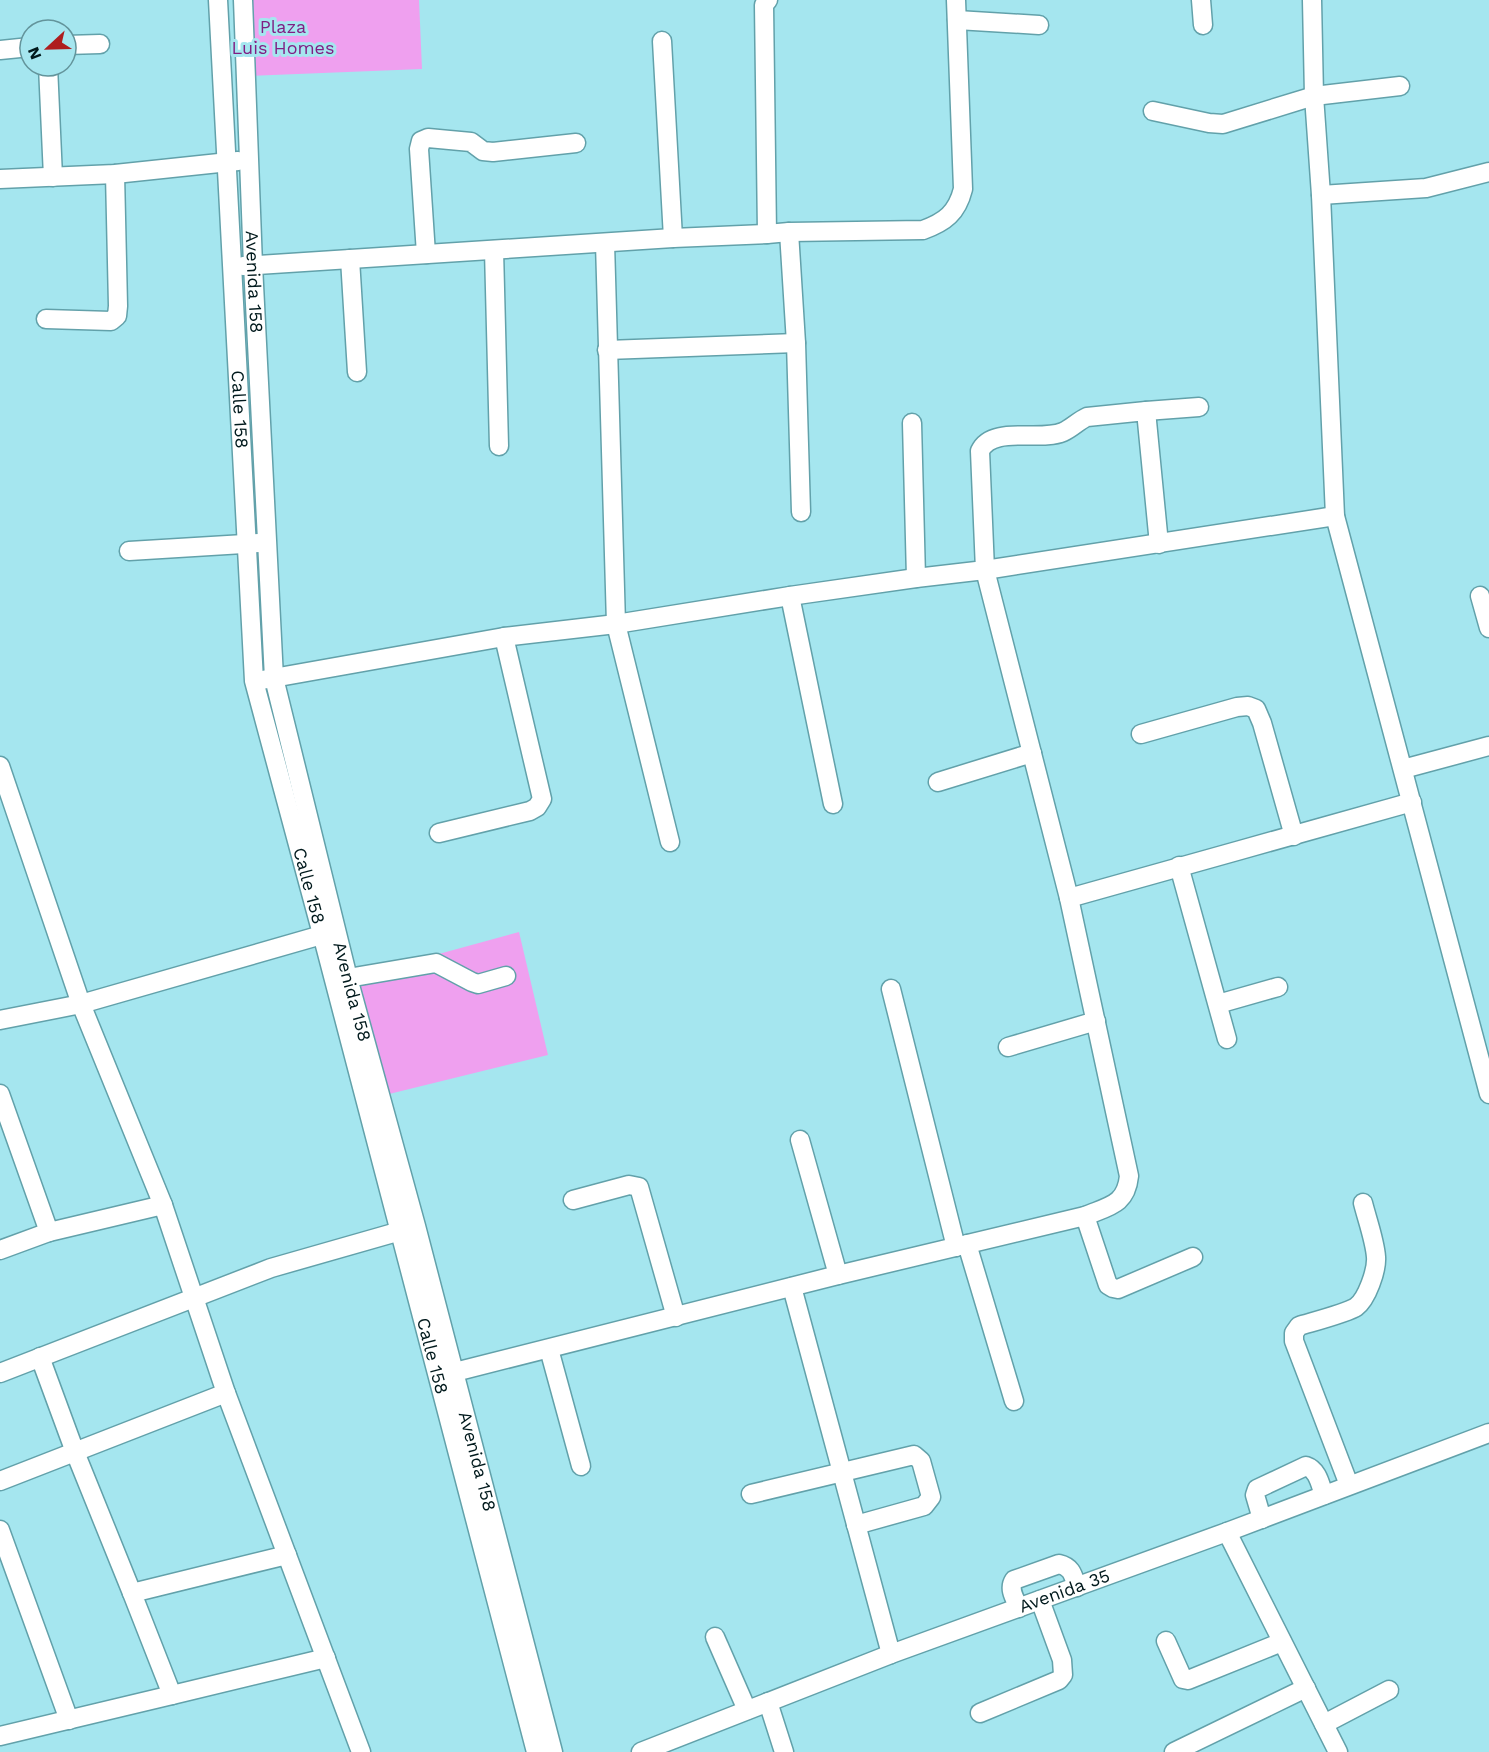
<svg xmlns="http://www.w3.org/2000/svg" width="1489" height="1752" font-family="'Work Sans',sans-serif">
<rect width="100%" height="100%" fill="#a5e6ef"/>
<path fill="#efa0ef" d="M243 0H419L422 69 246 76Z
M519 932 548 1055 381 1096 351 978Z"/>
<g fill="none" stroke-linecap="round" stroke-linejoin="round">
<defs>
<g id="minor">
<path id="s1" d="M218 0 254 681 322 934 536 1752"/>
<path id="s2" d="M243 0 253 265 274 678 348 978 416 1226 553 1752"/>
<path d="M1201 0 1203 25"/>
<path d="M1312 0 1314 96 1321 195 1335 516 1489 1094"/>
<path d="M957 20 1039 25"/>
<path d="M662 41 673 238"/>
<path d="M66 45 100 44"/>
<path d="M0 50 30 47"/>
<path d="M48 66 53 177"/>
<path d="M1153 111 1209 123 1223 124 1314 96 1400 86"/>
<path d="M0 179 115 174 238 161"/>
<path d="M1321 195 1426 188 1489 172"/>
<path d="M789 232 796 343 801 512"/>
<path d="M767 234 764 5 768 0"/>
<path d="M605 243 616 624 670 842"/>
<path d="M494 250 499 446"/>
<path d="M426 254 419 149 421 141 428 138 471 142 483 151 493 152 576 143"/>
<path d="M350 259 357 372"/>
<path d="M243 266 673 238 767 234 789 232 923 230C945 222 957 213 963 189L956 0"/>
<path d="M46 319 111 321 117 316 118 306 115 174"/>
<path d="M607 350 796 343"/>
<path d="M1146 411 1199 407"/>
<path d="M912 423 916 578"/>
<path d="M129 551 259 543"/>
<path d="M790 596 833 804"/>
<path d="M1480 596 1489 628"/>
<path d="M262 680 504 637 616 624 790 596 916 578 985 570 1335 516"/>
<path d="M1141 734 1237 707 1248 706 1256 709 1262 723 1294 836"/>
<path d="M0 766 81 1004 163 1205 226 1393 361 1752"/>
<path d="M1403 769 1489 746"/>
<path d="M938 782 1032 753"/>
<path d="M439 833 530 811 537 807 542 799 504 637"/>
<path d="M1179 866 1227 1039"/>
<path d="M1069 898C1183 865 1298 835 1412 802"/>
<path d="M348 978 436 963 472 982 478 984 506 976"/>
<path d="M891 989 956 1247"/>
<path d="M1218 1004 1278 987"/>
<path d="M0 1020 81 1004 332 932"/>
<path d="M1008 1047 1096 1021"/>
<path d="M0 1094 49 1232"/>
<path d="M800 1140 838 1275"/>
<path d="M573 1200 629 1185 639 1187 676 1317"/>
<path d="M1085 1216 1108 1285 1113 1288 1118 1289 1193 1257"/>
<path d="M967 1244 1014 1401"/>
<path d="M0 1250 49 1232 163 1205"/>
<path d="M792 1287 891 1654"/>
<path d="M549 1349 581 1466"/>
<path d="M40 1357 75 1452 132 1593"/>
<path d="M0 1373 271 1268 411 1228"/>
<path d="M443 1375 838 1275 1085 1216C1109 1206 1126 1205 1129 1176L1069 898 985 570 980 451C992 425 1040 442 1063 432 1072 428 1078 421 1087 417L1146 411 1159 544"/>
<path d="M0 1481 226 1393"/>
<path d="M1349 1485 1294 1341V1333L1299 1326C1312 1322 1347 1313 1356 1307 1367 1299 1377 1270 1376 1257 1375 1241 1367 1219 1363 1203"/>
<path d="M751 1494 914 1455 921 1461 931 1497 924 1506 856 1525"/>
<path d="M1262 1519 1255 1495 1257 1489 1306 1466C1318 1470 1320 1484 1324 1495"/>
<path d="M0 1530 69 1720"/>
<path d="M1227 1532 1338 1752"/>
<path d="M287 1555 132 1593 172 1695 326 1658"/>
<path d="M1019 1608C1015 1599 1008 1589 1014 1580L1059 1564C1072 1567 1073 1575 1077 1587"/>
<path d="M715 1637 747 1710"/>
<path d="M1166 1641 1183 1679 1188 1680 1282 1642"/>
<path d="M768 1702 784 1752"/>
<path d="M980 1713 1059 1680 1063 1675 1062 1660 1040 1600"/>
<path d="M1324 1724 1389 1690"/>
<path d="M0 1736 172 1695"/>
<path id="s3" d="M641 1752 891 1654 1227 1532 1489 1433"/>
<path d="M1174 1752 1306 1688"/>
</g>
</defs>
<use href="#minor" stroke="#62a1aa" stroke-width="21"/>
<use href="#minor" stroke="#fff" stroke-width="18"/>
</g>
<g text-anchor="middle" stroke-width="6" stroke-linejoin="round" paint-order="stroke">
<g font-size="18" fill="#801e83" stroke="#a5e6ef">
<text x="283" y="33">Plaza<tspan x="283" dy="21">Luis Homes</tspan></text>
</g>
<g font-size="18" fill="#00191c" stroke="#a5e6ef">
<text dy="6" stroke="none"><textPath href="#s2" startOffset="282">Avenida 158</textPath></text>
<text dy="6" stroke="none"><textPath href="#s1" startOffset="410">Calle 158</textPath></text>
<text dy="6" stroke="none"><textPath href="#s1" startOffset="894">Calle 158</textPath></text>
<text dy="6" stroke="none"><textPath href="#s2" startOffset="1002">Avenida 158</textPath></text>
<text dy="6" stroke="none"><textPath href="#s1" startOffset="1380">Calle 158</textPath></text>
<text dy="6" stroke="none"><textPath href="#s2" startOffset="1488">Avenida 158</textPath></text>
<text dy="6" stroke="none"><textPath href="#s3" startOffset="453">Avenida 35</textPath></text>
</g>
</g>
<g transform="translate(48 48) rotate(248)"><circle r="28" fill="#a5e6ef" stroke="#63949b" stroke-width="1.5"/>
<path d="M0-4.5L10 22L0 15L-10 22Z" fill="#ae1d1e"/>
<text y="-9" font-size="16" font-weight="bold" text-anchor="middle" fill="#00191c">N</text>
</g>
</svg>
